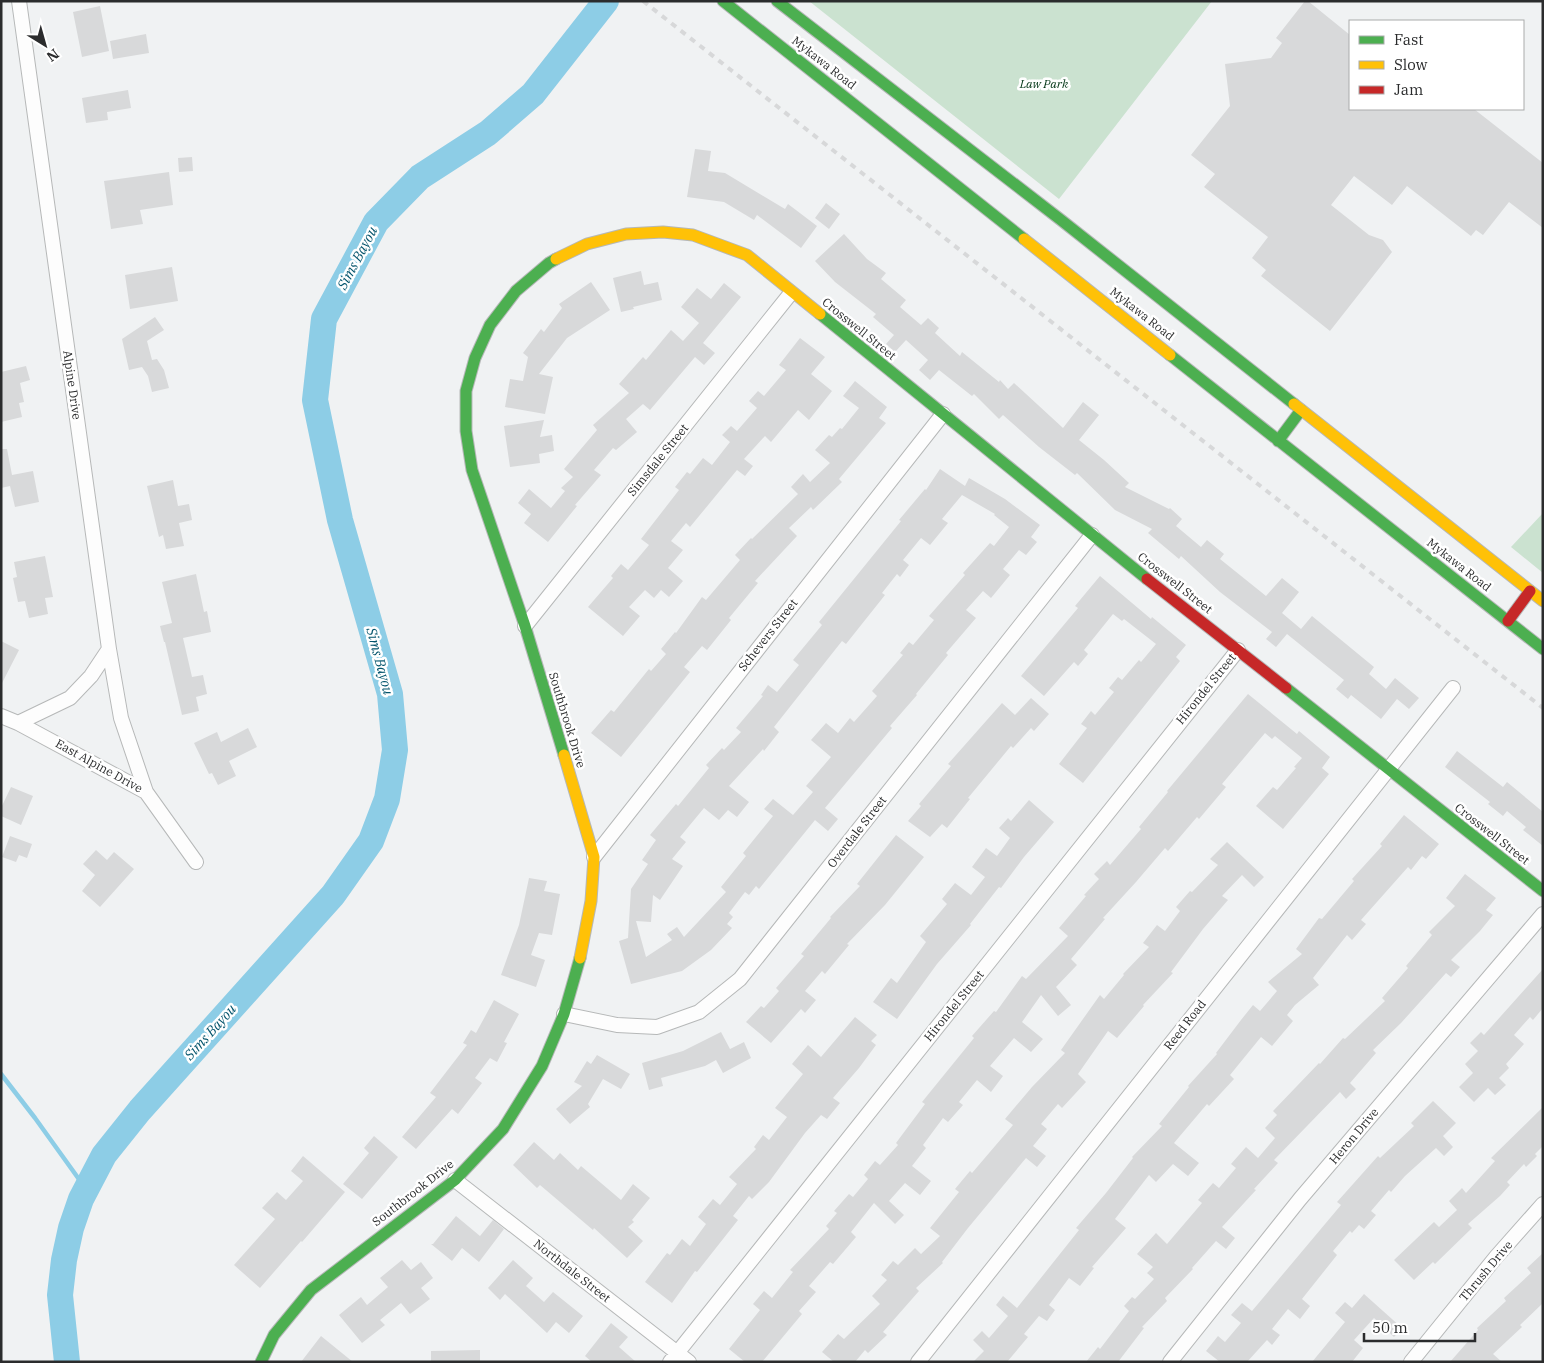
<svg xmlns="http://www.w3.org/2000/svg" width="1544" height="1363" font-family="'IBM Plex Serif',serif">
<rect width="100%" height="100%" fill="#f0f2f3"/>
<path fill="#cbe2d0" d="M809 1H1212L1059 199Z
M1543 513V573L1511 547Z"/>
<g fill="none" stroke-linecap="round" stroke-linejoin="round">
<path stroke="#8dcde6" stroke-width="4.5" d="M1 1074 35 1118 86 1189"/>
<path stroke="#8dcde6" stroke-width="26" d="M67 1362 60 1295 64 1260 71 1228 81 1199 104 1155 140 1110 333 895 371 841 387 799 395 750 390 694 340 520 315 400 324 319 376 222 420 177 488 133 533 94 606 1"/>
</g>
<path fill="#d8d9da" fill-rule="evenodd" d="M1305 1H1308L1350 35V109H1474L1543 163V228L1509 202 1483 235 1476 230 1471 236 1407 186 1392 205 1354 176 1331 205 1369 235 1383 240 1392 252 1330 331 1261 276 1266 270 1252 258 1268 237 1204 187 1215 174 1191 155 1230 106 1225 64 1271 58 1282 43 1276 38Z
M100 6 109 51 82 57 73 12Z
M146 34 149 53 113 59 110 41Z
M128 90 131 108 107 112 108 120 86 123 82 98Z
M695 149 711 151 708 171 725 173 785 209 788 204 817 226 801 248 757 215 754 220 724 202 687 197Z
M192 157 193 171 179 172 178 158Z
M169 172 173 205 140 210 143 224 111 229 104 181Z
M826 203 840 214 829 229 815 218Z
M844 234 867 259 886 273 881 279 906 300 900 307 921 325 928 318 939 328 935 333 960 356 962 352 999 382 1000 380 1008 389 1014 383 1063 428 1083 402 1099 415 1079 440 1104 460 1129 483 1125 487 1169 509 1170 508 1182 519 1176 526 1201 547 1207 540 1224 554 1220 559 1266 596 1282 578 1299 592 1282 613 1301 629 1312 616 1374 667 1369 674 1386 689 1395 678 1419 698 1409 709 1397 699 1381 719 1351 695 1348 699 1336 689 1344 680 1324 664 1287 634 1276 647 1266 639 1272 632 1220 592 1181 556 1179 559 1148 533 1152 529 1115 510 1077 473 1075 475 1039 447 1003 415 999 419 974 394 972 396 939 370 930 380 919 370 928 360 906 340 895 352 886 344 894 335 873 317 876 314 835 282 815 261Z
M172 267 178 301 130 309 125 275Z
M641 271 644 285 658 282 662 300 633 307 634 309 621 312 613 278Z
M591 282 610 310 567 338 539 374 553 377 545 414 505 407 510 379 523 381 528 357 523 353 541 329 544 332 562 308 559 304Z
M724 283 741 297 703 343 715 353 704 365 695 357 650 410 643 404 626 419 637 432 616 450 613 448 594 470 601 475 575 505 577 506 548 542 524 523 531 514 518 503 529 489 551 508 565 491 561 488 573 477 564 469 597 430 593 425 629 393 619 384 643 357 646 360 671 330 683 341 699 323 681 307 697 288 711 299Z
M155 317 164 330 147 341 152 360 157 359 164 370 169 388 152 392 148 376 142 367 129 370 122 339Z
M800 338 825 357 811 374 832 391 809 420 798 410 771 442 765 436 744 459 753 466 745 476 737 470 690 527 686 523 671 541 683 550 668 568 683 581 669 597 661 590 654 598 645 590 629 607 640 616 623 636 588 607 613 578 611 576 621 564 628 570 649 545 641 539 679 490 675 487 687 472 690 474 703 458 712 465 730 442 722 435 731 426 737 431 757 408 749 401 758 391 764 396 786 370 779 365Z
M26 366 30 380 20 383 24 402 19 403 22 417 1 422V372Z
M855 381 887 407 879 418 886 423 839 479 842 482 813 510 811 507 789 528 797 536 755 581 758 583 729 618 731 620 707 650 702 646 684 667 690 672 621 757 591 733 611 710 614 712 649 669 651 671 666 654 661 649 675 632 676 633 702 597 706 600 740 560 735 555 751 538 752 539 798 494 791 487 803 474 810 482 830 463 815 450 829 435 832 437 840 428 842 429 859 408 843 396Z
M544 420 540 437 552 435 554 451 539 454 540 463 510 467 504 426Z
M1 449H7L12 475 33 471 39 502 15 507 10 486 1 488Z
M940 469 965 486 969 478 1005 499 1040 525 1031 537 1037 542 1026 555 1019 550 1003 569 1010 575 991 598 983 591 966 610 976 618 946 653 948 655 916 694 917 695 890 726 892 728 825 808 838 819 828 831 815 820 759 889 756 886 749 895 745 892 729 913 733 917 727 924 732 928 711 950 682 971 631 984 619 941 628 938 631 889 648 864 642 860 656 840 650 835 676 804 678 806 709 768 706 765 722 748 724 750 741 732 736 728 763 696 761 695 768 685 777 692 799 665 793 660 822 625 819 622 901 521 899 520 925 489 926 490ZM962 495 995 514 994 515 1009 527 994 546 990 543 963 573 965 575 929 616 934 620 913 645 909 642 900 653 903 655 872 691 877 696 854 722 850 718 838 733 826 723 811 740 831 757 806 786 813 792 793 815 773 799 764 809 773 816 743 853 746 856 721 887 726 892 684 937 677 927 667 934 672 940 646 957 636 921 651 922 653 895 660 900 683 866 672 859 686 842 680 837 704 808 719 820 728 810 737 817 749 802 729 786 763 749 764 751 779 732 774 727 842 641 846 644 885 595 882 593 897 574 900 577 909 565 903 560 921 538 930 545 948 523 942 519Z
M173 480 178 506 189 504 192 520 179 523 184 546 166 549 163 535 159 537 147 486Z
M45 556 53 597 45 598 48 614 29 618 25 601 18 602 13 578 17 577 14 562Z
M196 574 204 612 207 611 211 632 183 638 192 677 203 675 207 694 196 697 199 711 182 715 165 642H164L160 626 172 623 162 582Z
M1100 576 1151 619 1152 617 1186 645 1176 657 1180 661 1083 783 1059 764 1087 728 1081 724 1091 711 1095 715 1114 692 1109 688 1118 677 1122 680 1139 660 1141 662 1156 644 1124 619 1122 621 1113 614 1084 650 1088 654 1078 666 1074 662 1044 696 1021 676 1078 608 1075 606Z
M1 641 19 650 1 685Z
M1248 694 1297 734 1299 731 1330 757 1322 768 1329 774 1283 829 1256 806 1273 787 1277 790 1296 768 1294 767 1302 758 1275 736 1272 739 1265 733 1222 784 1226 787 1199 819 1197 817 1168 851 1165 848 1136 882 1103 918 1105 919 1071 959 1077 965 1056 987 1071 1005 1058 1016 1041 995 1022 1022 1043 1039 1031 1052 1014 1038 990 1066 1003 1076 991 1092 977 1080 959 1102 963 1105 948 1122 943 1118 923 1145 926 1148 912 1166 931 1181 920 1195 905 1183 889 1201 904 1215 895 1224 874 1203 851 1232 856 1237 833 1264 830 1262 809 1286 816 1292 799 1311 802 1314 762 1362H745L729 1349 760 1310 753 1304 764 1291 772 1298 793 1272 790 1270 829 1229 826 1226 837 1213 834 1211 849 1194 853 1197 868 1179 864 1175 875 1161 880 1165 898 1145 896 1143 925 1104 922 1102 974 1038 972 1036 994 1011 996 1012 1022 976 1026 979 1068 936 1059 928 1086 896 1084 895 1099 879 1094 874 1107 861 1110 865 1141 829 1139 827 1168 792 1167 791Z
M1031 698 1049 714 1034 731 1031 728 1013 748 1011 746 968 798 970 799 947 828 942 824 930 837 908 821 921 806 919 804 951 766 948 764 1002 703 1015 715Z
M248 728 257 747 229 761 236 776 218 785 212 773 209 774 194 743 217 732 221 742Z
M1457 751 1503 787 1507 782 1543 812V846L1523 830 1526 827 1507 811 1503 816 1488 804 1490 802 1445 767Z
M11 787 33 796 21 825 1 816V808Z
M1029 800 1054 822 1024 857 1001 888 999 887 970 924 971 925 937 964 897 1019 873 1002 891 978 897 983 926 942 920 936 947 904 942 899 955 883 971 895 985 877 972 867 986 848 997 856 1010 838 999 828 1008 818 1011 821Z
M1404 815 1439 844 1426 859 1422 856 1411 870 1408 867 1361 920 1366 924 1352 940 1347 935 1313 978 1319 985 1295 1005 1287 1015 1293 1021 1272 1046 1261 1037 1230 1075 1234 1079 1209 1106 1207 1104 1174 1143 1199 1163 1188 1176 1173 1164 1156 1182 1149 1175 1115 1219 1126 1228 1092 1267 1094 1268 1080 1286 1069 1278 1049 1305 1055 1310 1047 1321 1039 1316 1024 1334 1028 1337 1007 1362H973L984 1351 973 1340 982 1331 989 1338 1008 1316 996 1305 1003 1296 1017 1308 1079 1230 1076 1228 1106 1193 1133 1158 1132 1157 1162 1126 1159 1124 1189 1087 1188 1086 1217 1054 1216 1053 1241 1020 1253 1005 1260 1011 1277 991 1268 982 1302 954 1296 949 1319 918 1322 919 1354 881 1352 879 1382 846 1380 844Z
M896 835 924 857 885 905 847 944 849 945 825 974 822 971 805 991 816 1000 805 1013 801 1009 771 1043 746 1022 761 1006 764 1008 779 991 776 988 804 956 801 954 831 918 830 917 860 886 857 884Z
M10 836 32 844 27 858 19 855 16 862 2 857Z
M1227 842 1264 877 1254 887 1242 875 1222 896 1228 900 1203 929 1171 972 1173 973 1143 1005 1144 1006 1117 1038 1108 1031 1078 1074 1086 1082 1062 1108 1058 1104 1041 1124 1047 1129 1033 1146 1046 1156 1037 1167 1026 1158 968 1228 942 1262 943 1263 916 1288 919 1291 883 1332 887 1335 868 1353 865 1350 855 1362H834L822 1352 838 1334 844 1339 880 1304 872 1296 887 1280 881 1275 893 1261 898 1265 915 1248 921 1254 940 1236 930 1228 959 1192 955 1189 970 1171 972 1173 1013 1125 1005 1119 1032 1087 1065 1053 1061 1050 1100 995 1104 999 1124 975 1123 974 1149 947 1143 943 1157 925 1165 931 1180 911 1176 907 1190 891 1192 892 1218 865 1210 859Z
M96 850 107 860 114 852 134 869 100 907 82 891 95 875 83 864Z
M1465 874 1496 898 1486 910 1493 915 1480 931 1451 960 1460 967 1451 977 1446 973 1401 1023 1373 1050 1376 1053 1350 1083 1356 1089 1346 1099 1340 1092 1274 1160 1278 1163 1254 1189 1256 1190 1222 1227 1235 1238 1226 1249 1216 1241 1192 1268 1193 1269 1165 1298 1167 1301 1142 1327 1144 1328 1118 1362H1086L1098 1347 1100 1349 1129 1311 1124 1306 1132 1297 1135 1299 1154 1279 1147 1273 1153 1267 1137 1254 1156 1233 1167 1244 1202 1203 1198 1200 1213 1183 1219 1188 1236 1168 1231 1164 1246 1147 1258 1158 1275 1138 1265 1128 1277 1115 1273 1111 1319 1063 1320 1064 1343 1038 1345 1039 1385 1001 1382 998 1408 968 1406 966 1432 935 1429 932 1455 906 1446 898Z
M529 878 547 881 544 891 560 894 552 935 539 933 531 955 545 960 536 987 501 975 519 925Z
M1543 969V1008L1533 1020 1530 1017 1514 1035 1524 1044 1506 1064 1509 1068 1499 1078 1506 1085 1495 1095 1488 1088 1474 1102 1459 1087 1473 1073 1465 1064 1478 1051 1470 1043 1481 1032 1484 1035Z
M494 1000 519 1014 504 1042 507 1043 497 1062 490 1058 475 1078 482 1083 458 1114 452 1109 416 1149 402 1137 436 1097 430 1093 467 1045 463 1043 471 1030 476 1033Z
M855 1017 877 1035 871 1041 876 1045 859 1068 833 1098 840 1103 827 1119 821 1115 805 1133 769 1182 752 1199 749 1196 733 1216 738 1220 697 1272 695 1271 672 1303 645 1282 667 1253 670 1255 682 1239 690 1246 706 1224 698 1217 713 1199 720 1205 737 1184 729 1177 756 1149 754 1147 763 1135 769 1140 787 1117 775 1108 803 1074 792 1064 808 1045 821 1057Z
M721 1032 730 1049 744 1042 751 1058 723 1073 716 1060 705 1066 661 1078 663 1086 649 1090 642 1063 683 1051Z
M597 1055 630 1074 621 1089 603 1079 588 1104 590 1107 570 1124 556 1109 582 1086 574 1082 587 1061 591 1064Z
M1433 1101 1456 1123 1443 1136 1453 1147 1444 1156 1436 1148 1405 1176 1391 1192 1389 1190 1371 1211 1376 1215 1364 1229 1359 1225 1352 1233 1350 1231 1333 1251 1337 1255 1302 1299 1310 1306 1300 1319 1288 1309 1272 1329 1280 1335 1272 1345 1267 1340 1247 1362H1220L1206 1351 1218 1336 1225 1342 1241 1323 1231 1315 1242 1303 1252 1311 1341 1205 1337 1202 1378 1156 1380 1158 1414 1126 1411 1123Z
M1543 1107V1146L1535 1154 1537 1156 1526 1167 1524 1164 1507 1182 1510 1185 1500 1196 1468 1224 1472 1228 1435 1264 1433 1262 1414 1280 1394 1260 1434 1222 1439 1227 1457 1210 1449 1201 1462 1188 1466 1193 1495 1161 1491 1158Z
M374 1136 398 1157 362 1199 343 1184 369 1153 364 1148Z
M534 1142 554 1160 560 1153 578 1170 581 1166 621 1200 633 1184 650 1198 632 1220 634 1222 628 1227 643 1241 627 1258 594 1228 593 1230 540 1185 537 1188 513 1165Z
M303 1156 345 1192 302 1242 301 1241 260 1288 234 1265 275 1219 262 1208 277 1192 286 1200 303 1181 291 1171Z
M456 1216 480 1236 493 1220 504 1229 479 1262 462 1248 452 1261 431 1244H433Z
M1543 1253V1303L1520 1325 1522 1327 1493 1354 1502 1362H1450L1478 1330 1477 1328 1506 1301 1504 1298 1531 1273 1527 1268Z
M402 1260 411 1270 421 1262 433 1278 421 1288 430 1299 410 1314 401 1303 380 1320 385 1325 362 1343 339 1315 361 1297 367 1305 388 1287 380 1278Z
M513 1260 533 1278 526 1286 544 1302 553 1292 583 1316 569 1333 556 1322 547 1333 505 1294 500 1300 488 1288Z
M1364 1294 1402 1328 1394 1337 1374 1318 1354 1340 1363 1348 1352 1362H1312L1345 1322 1335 1313 1345 1302 1352 1308Z
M611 1323 628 1337 619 1347 636 1362H592L585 1356Z
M321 1336 353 1362H301Z
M480 1350V1362H431V1351Z"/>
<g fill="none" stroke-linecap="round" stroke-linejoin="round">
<defs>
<path id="street" d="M525 626 791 293
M109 649 121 718 146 792
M1 716 18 723 146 792 196 862
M18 723 70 698 91 676 109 649 19 1
M594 857 943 414
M564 1014 617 1025 657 1027 699 1012 740 979 1092 535
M455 1180 689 1362
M670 1362 1238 650
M918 1362 1453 688
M1170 1362 1300 1199 1543 914
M1411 1362 1496 1257 1543 1204"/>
<path id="fast" d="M723 1 1024 239
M777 1 1061 220 1294 404
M556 259 549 263 516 291 490 325 475 358 466 391V431L472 470 525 626 564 755
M820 314 1147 579
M1170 355 1543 649
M1278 441 1301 410
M1286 688 1543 891
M261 1362 274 1335 311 1290 455 1180 503 1129 542 1066 564 1014 580 958"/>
<path id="slow" d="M1024 239 1170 355
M556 259 587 244 626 234 663 232 693 235 747 255 820 314
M1294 404 1543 601
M564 755 594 857 591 901 580 958"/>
<path id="jam" d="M1147 579 1286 688
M1508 621 1530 591"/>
</defs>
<use href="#street" stroke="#b6b8b8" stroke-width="16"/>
<use href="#fast" stroke="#b6b8b8" stroke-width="13"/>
<use href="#slow" stroke="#b6b8b8" stroke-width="13"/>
<use href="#jam" stroke="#b6b8b8" stroke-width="13"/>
<use href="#street" stroke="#fdfdfd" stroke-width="14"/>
<use href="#fast" stroke="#4caf50" stroke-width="11"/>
<use href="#slow" stroke="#ffc107" stroke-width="11"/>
<use href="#jam" stroke="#c62828" stroke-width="11"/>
<path stroke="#d7d8d9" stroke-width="4" stroke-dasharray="6 6" stroke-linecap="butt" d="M643 1 1543 708"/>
</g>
<g text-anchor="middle" stroke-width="5" stroke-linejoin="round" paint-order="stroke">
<g font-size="12" fill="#2b2c2d" stroke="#fff">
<text transform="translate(824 63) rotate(38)" y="4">Mykawa Road</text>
<text transform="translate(1142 314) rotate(38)" y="4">Mykawa Road</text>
<text transform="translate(859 329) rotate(39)" y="4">Crosswell Street</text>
<text transform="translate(72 385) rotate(82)" y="4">Alpine Drive</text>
<text transform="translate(658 460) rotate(-51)" y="4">Simsdale Street</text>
<text transform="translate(1459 565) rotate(38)" y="4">Mykawa Road</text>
<text transform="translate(1175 583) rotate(38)" y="4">Crosswell Street</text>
<text transform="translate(768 635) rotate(-52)" y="4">Schevers Street</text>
<text transform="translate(1206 689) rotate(-51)" y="4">Hirondel Street</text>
<text transform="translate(567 720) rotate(73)" y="4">Southbrook Drive</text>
<text transform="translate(99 766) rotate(29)" y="4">East Alpine Drive</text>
<text transform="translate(857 832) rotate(-52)" y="4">Overdale Street</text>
<text transform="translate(1492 834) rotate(38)" y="4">Crosswell Street</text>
<text transform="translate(954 1006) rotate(-51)" y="4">Hirondel Street</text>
<text transform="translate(1185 1025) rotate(-52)" y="4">Reed Road</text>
<text transform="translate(1354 1136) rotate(-50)" y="4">Heron Drive</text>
<text transform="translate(413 1193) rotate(-38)" y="4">Southbrook Drive</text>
<text transform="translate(572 1271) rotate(38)" y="4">Northdale Street</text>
<text transform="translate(1486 1271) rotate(-50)" y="4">Thrush Drive</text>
</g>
<g font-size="12" font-style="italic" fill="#003414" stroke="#fff">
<text x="1044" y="88">Law Park</text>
</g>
<g font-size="14" font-style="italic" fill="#02536b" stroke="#fff">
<text transform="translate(357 258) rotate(-62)" y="5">Sims Bayou</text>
<text transform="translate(380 661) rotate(75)" y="5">Sims Bayou</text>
<text transform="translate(210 1032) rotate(-48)" y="5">Sims Bayou</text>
</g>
</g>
<rect width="1544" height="1363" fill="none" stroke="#2b2c2d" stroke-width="5"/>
<rect x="1349" y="20" width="175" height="90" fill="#ffffff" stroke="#aaabab"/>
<rect x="1359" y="36" width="25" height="8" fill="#4caf50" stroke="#aaabab"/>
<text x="1394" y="45" font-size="15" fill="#2b2c2d">Fast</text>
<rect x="1359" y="61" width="25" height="8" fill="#ffc107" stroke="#aaabab"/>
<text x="1394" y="70" font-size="15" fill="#2b2c2d">Slow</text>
<rect x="1359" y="86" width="25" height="8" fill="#c62828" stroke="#aaabab"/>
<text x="1394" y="95" font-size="15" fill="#2b2c2d">Jam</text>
<g transform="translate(45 45) rotate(143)" stroke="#ffffff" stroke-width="4" paint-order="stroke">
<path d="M0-4L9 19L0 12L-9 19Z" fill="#2b2c2d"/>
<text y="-8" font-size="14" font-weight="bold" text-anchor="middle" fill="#2b2c2d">N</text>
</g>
<path d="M1364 1333v8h111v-8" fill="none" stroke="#2b2c2d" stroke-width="2.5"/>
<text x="1372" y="1333" font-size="15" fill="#2b2c2d" stroke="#ffffff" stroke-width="4" paint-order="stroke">50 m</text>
</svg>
